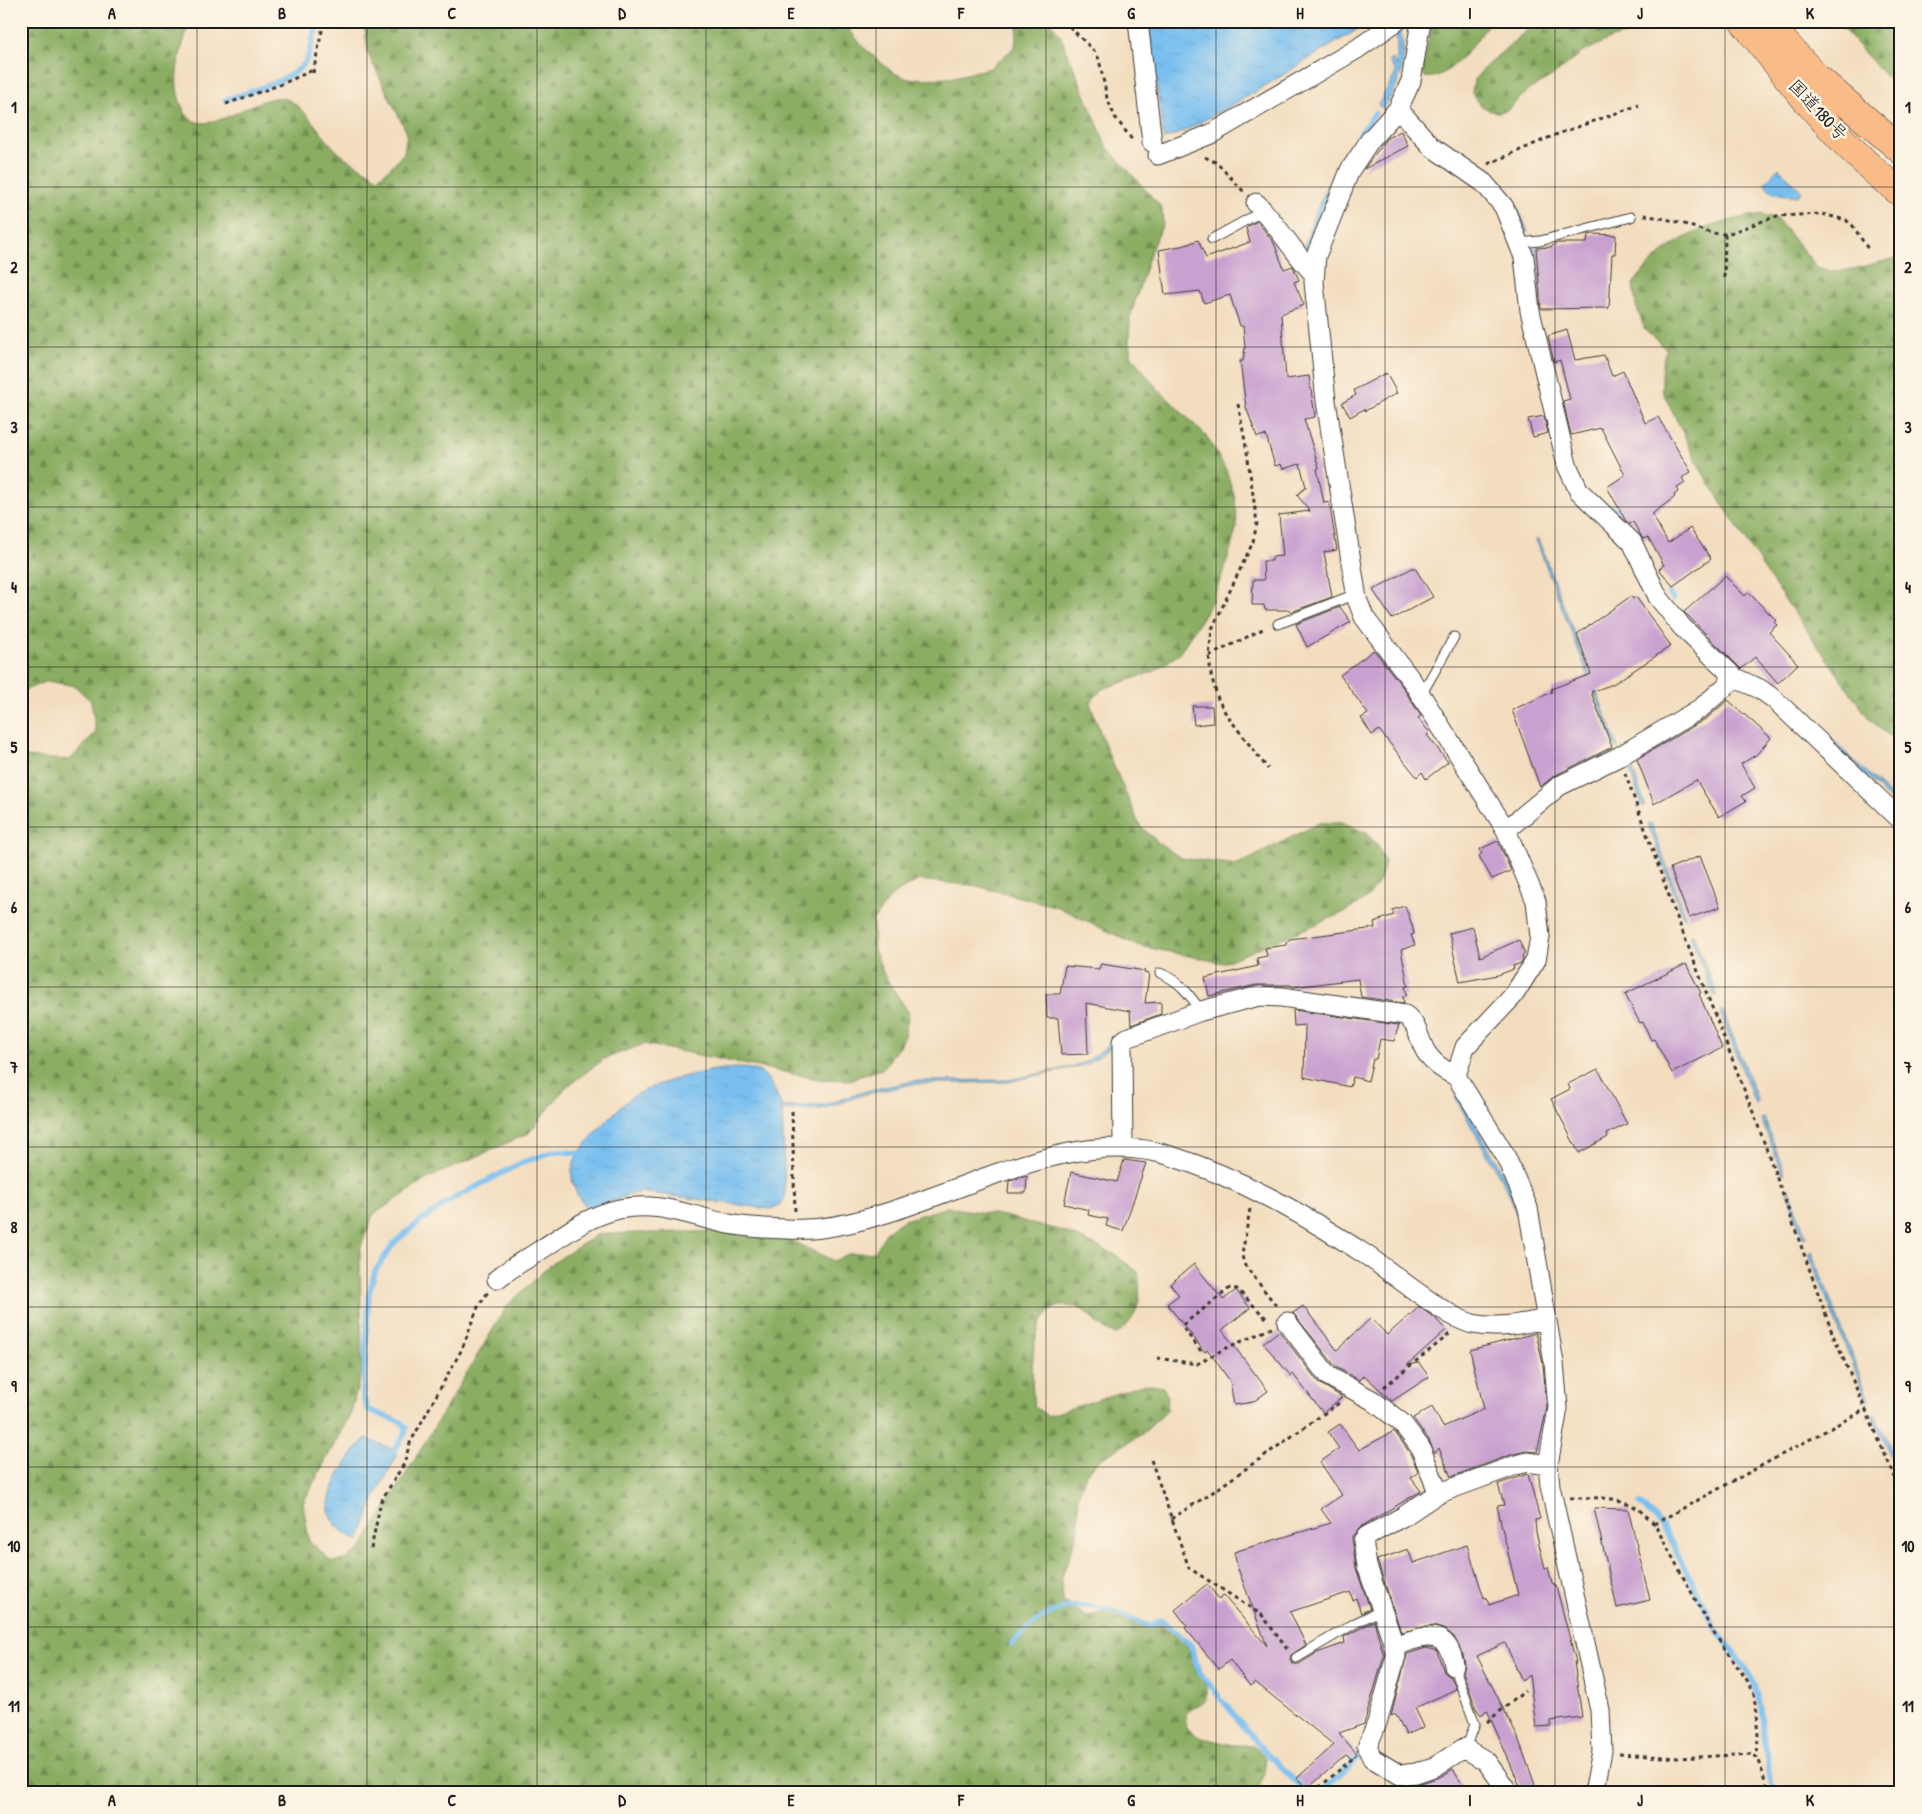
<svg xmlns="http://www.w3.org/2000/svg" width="1922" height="1814" font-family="'Patrick Hand','Klee One',sans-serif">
<defs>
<pattern id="forest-firs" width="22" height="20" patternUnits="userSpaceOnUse" patternTransform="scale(1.25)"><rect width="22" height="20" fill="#8aad62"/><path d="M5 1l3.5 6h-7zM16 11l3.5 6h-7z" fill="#708c50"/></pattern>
<pattern id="water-ripples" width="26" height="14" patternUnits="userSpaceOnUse" patternTransform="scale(1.25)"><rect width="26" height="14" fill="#78bff0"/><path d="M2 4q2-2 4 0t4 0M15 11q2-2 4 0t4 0" fill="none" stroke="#67a4cd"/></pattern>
</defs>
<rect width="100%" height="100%" fill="#fcf5e5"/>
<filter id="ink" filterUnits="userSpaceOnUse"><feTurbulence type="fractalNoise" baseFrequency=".02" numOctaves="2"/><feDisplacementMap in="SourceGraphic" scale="10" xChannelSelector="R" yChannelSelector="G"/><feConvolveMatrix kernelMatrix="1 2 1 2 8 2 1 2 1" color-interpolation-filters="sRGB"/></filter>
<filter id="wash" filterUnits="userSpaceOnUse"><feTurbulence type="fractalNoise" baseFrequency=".0096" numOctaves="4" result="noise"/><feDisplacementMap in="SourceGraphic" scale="20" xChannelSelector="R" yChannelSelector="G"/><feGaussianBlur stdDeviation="1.12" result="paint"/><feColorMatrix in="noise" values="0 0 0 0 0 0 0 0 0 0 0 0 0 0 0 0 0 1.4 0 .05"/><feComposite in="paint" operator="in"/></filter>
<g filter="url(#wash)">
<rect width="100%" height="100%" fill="#f3ddbf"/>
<path fill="url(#forest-firs)" stroke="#53643f" d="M21 21H190C181 51 169 80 183 109 202 149 257 89 286 99 307 107 324 142 343 156 354 164 366 170 378 178L390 168 404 153 407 133 368 54 364 21H846L848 28 863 47 892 72 908 79 950 78 990 68 1015 47 1018 21H1050L1061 37 1107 147 1162 208 1163 224 1151 250 1130 318 1129 345 1132 357 1157 388 1207 437 1226 470 1235 498 1237 526 1225 568 1212 601 1179 654 1153 672 1102 689 1090 703 1106 748 1140 826 1159 843 1181 858 1238 865 1319 823 1342 822 1367 833 1379 848 1385 862 1380 880 1369 897 1345 912 1223 963 1136 945 1058 907 977 886 919 880 892 895 873 921 874 949 884 975 909 1013 903 1040 884 1068 849 1080 818 1079 644 1044 604 1059 566 1087 529 1133 427 1179 373 1215 360 1249 362 1369 351 1413 303 1503 309 1541 332 1562 345 1560 361 1549 507 1306 550 1265 598 1234 728 1231 775 1233 834 1261 848 1254 875 1252 887 1231 904 1220 948 1207 1004 1216 1063 1231 1114 1254 1138 1272C1142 1299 1139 1318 1116 1335 1110 1332 1104 1329 1099 1325 1093 1321 1087 1311 1079 1308 1076 1306 1071 1307 1068 1306 1027 1302 1031 1380 1034 1406L1047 1416 1145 1384 1163 1387 1168 1397 1167 1411 1142 1434 1101 1459 1086 1474 1078 1496 1079 1528 1061 1580 1063 1600 1087 1617 1103 1612 1115 1614 1140 1626 1152 1628 1160 1624 1188 1647 1192 1663 1207 1687 1206 1700 1186 1713V1727L1198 1737 1233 1745H1253L1266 1757 1264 1773 1257 1793H21V757L70 760 96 732 91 701 75 686 47 681 23 691 21 697Z
M1433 21H1489C1481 38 1446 83 1425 77L1422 71Z
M1537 21H1655L1647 29 1612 38 1581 53 1558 72 1529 90 1507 110 1499 112 1490 111 1479 104 1472 93 1474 80 1486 66Z
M1836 21H1901V92L1897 89Z
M1762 214 1777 219 1817 267 1831 271 1849 270 1901 257V746L1870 720 1769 577 1701 470 1662 390V365L1666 349 1645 330 1636 306 1633 284C1668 238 1706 223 1762 214Z"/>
<path fill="url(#water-ripples)" stroke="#4a6e86" d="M1148 21H1371L1250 95 1182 132 1164 139Z
M1392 21H1398C1408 57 1404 78 1383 108L1378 105 1396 73 1389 61 1393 59 1397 66V37Z
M1349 145 1353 147 1336 178 1332 177Z
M1487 166C1508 184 1518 207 1528 232L1526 233C1516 209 1506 187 1486 169Z
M1779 168 1802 192 1797 196 1773 193 1764 183Z
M1330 181 1334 182 1309 250H1303L1314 215Z
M1538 539 1618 747 1616 748 1536 540Z
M1786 695 1901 806V810L1785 698Z
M1631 764 1645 805 1642 806 1628 765Z
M1651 823 1686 918 1684 919 1648 824Z
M1693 934 1717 995 1714 996 1690 935Z
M1723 1011 1758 1102 1755 1103 1720 1012Z
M1112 1043 1114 1045 1088 1064 1008 1082 913 1084 865 1094 822 1109 782 1110 785 1198 778 1206 771 1209 642 1192 630 1194 594 1210C585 1207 580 1200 576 1192 572 1183 570 1171 574 1162 578 1149 620 1106 632 1097 653 1082 736 1059 760 1072 771 1078 777 1096 782 1107L822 1105 866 1091 913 1081 1008 1080 1071 1067 1087 1061Z
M1459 1094 1514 1194 1520 1213 1516 1214 1510 1195 1455 1097Z
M1764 1118 1785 1173 1783 1174 1761 1119Z
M1789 1190 1806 1237 1803 1238 1787 1191Z
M1812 1252 1869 1400 1867 1401 1809 1254Z
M1875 1414 1901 1470V1478L1872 1416Z
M366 1438 395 1450 397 1455 374 1499 359 1541C348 1536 334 1526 330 1515 323 1493 352 1452 366 1438Z"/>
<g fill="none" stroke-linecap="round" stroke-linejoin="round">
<path stroke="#78bff0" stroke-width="5.5" d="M225 100C245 93 299 79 307 59 312 48 314 33 317 21
M1359 135 1375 113
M1533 249 1535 266
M1610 506 1617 511
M1669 593 1673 599
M1716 647 1723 654
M1760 675 1790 700
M392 1454 405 1434 406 1427 401 1422 368 1410 363 1397 369 1293 375 1271 394 1243 414 1226 451 1200 523 1162 555 1151 585 1154
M1640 1504 1662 1525 1717 1630 1750 1674 1761 1707 1768 1768 1776 1793
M1012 1644C1042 1611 1071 1597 1115 1612 1127 1616 1138 1623 1151 1626L1161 1620 1191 1645 1195 1662 1201 1674 1258 1744 1306 1792
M1321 1793 1359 1757"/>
</g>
<g id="blocks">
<path fill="#c9a1d0" d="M1401 131 1408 146 1364 169 1387 138Z
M1257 221 1274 243 1284 269 1293 266 1299 280 1294 282 1304 305 1281 314 1286 379 1309 376 1315 417 1304 419 1319 468 1317 469 1324 503 1329 502 1337 550 1324 552 1332 597 1291 612 1290 610H1265L1264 605H1252L1253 580H1264L1263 561H1272V557L1283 556 1279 515 1310 511 1297 495 1306 487 1300 464 1283 469 1281 464 1275 466 1266 435 1257 437 1246 407 1240 361H1243L1245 347 1243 326H1240L1230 295 1204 303 1200 291 1165 295 1159 250 1186 245 1198 240 1206 258 1250 242 1246 228Z
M1593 234 1616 235 1615 254H1612L1609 308 1541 309 1536 248 1551 247 1557 243H1587L1588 235Z
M1567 330 1575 360 1604 355 1612 376 1623 371 1645 423 1658 417 1691 472 1682 478 1685 483 1677 488 1679 491 1674 495 1675 497 1652 514 1668 543 1690 528 1711 559 1673 586 1659 569 1664 565 1648 537 1643 539 1633 522 1630 524 1626 521 1607 487 1625 475 1601 428 1571 435 1563 401 1570 399 1560 360 1554 362 1548 336Z
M1386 373 1397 393 1365 411 1364 409 1350 417 1342 403 1356 395 1354 390Z
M1544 416 1548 433 1533 437 1528 419Z
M1412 568H1415L1433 597 1392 619 1373 590Z
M1725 576 1745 596 1748 592 1776 620 1774 622 1777 625 1769 632 1798 664 1778 683 1755 657 1741 669 1684 612Z
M1631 596 1633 599 1636 597 1671 646 1613 684 1591 692 1612 747 1554 776 1540 787 1512 710 1552 692 1551 689 1591 674 1577 634Z
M1340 607 1351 622 1307 647 1296 624Z
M1374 650 1402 686 1421 716 1418 718 1430 733 1427 735 1448 762 1426 779 1422 772 1417 777 1379 730 1372 735 1361 718 1368 714 1340 675Z
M1728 700 1771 738 1756 755 1741 764 1755 788 1742 796 1746 801 1719 817 1696 780 1654 804 1637 759 1707 718Z
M1192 706H1212L1213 723 1194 725Z
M1498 841 1511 871 1492 879 1479 856 1482 853 1480 849Z
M1700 856 1720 907 1689 918 1670 868Z
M1405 906 1412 925 1414 934 1411 935 1415 945 1401 950 1408 986 1405 987 1407 995 1403 996 1404 1003 1361 997 1358 979 1293 987 1290 985H1256L1209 996 1205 978 1258 966 1257 958 1267 956 1265 948 1287 945 1286 942 1290 939 1375 928 1374 922 1394 915 1392 910Z
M1473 927 1480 957 1519 940 1525 954 1522 955 1523 959 1521 963 1513 966 1514 969 1498 975 1460 982 1449 933Z
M1101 964 1145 971 1144 973 1149 974 1145 1003 1161 1002V1014L1131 1025 1130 1011 1086 1003 1088 1054 1061 1055 1058 1018H1047L1046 994H1060L1065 966 1099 969Z
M1686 964 1701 993 1699 994 1722 1048 1672 1073 1654 1039 1651 1040 1643 1022 1640 1023 1625 994Z
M1293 1010 1399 1025 1394 1041 1380 1039 1376 1059H1373L1368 1081 1353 1077 1350 1087 1304 1077 1305 1025 1294 1026Z
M1598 1069 1627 1124 1607 1134 1608 1137 1579 1153 1551 1099 1570 1089 1568 1084Z
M1124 1160 1146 1163 1123 1231 1106 1226 1108 1219 1088 1215 1089 1210 1064 1204 1071 1172 1117 1182Z
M1027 1176 1026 1193H1008L1009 1181Z
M1194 1264 1223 1300 1236 1290 1250 1308 1222 1330 1268 1391 1253 1402 1234 1405 1230 1381 1208 1350 1205 1352 1167 1304 1179 1295 1170 1284Z
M1303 1306 1337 1350 1371 1318 1387 1335 1419 1307 1434 1317 1446 1330 1407 1365 1419 1363 1429 1377 1392 1401 1364 1375 1359 1380 1336 1367 1293 1313Z
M1279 1331 1319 1383 1342 1397 1323 1413 1293 1374 1291 1376 1263 1343Z
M1536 1333 1543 1364 1547 1408 1537 1452 1526 1451 1513 1454 1451 1477 1439 1448 1435 1453 1429 1440 1413 1418 1432 1407 1443 1427 1484 1409 1470 1350Z
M1340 1424 1359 1450 1394 1431 1410 1453 1418 1472 1411 1478 1421 1491 1362 1526 1352 1536 1356 1568 1370 1609 1361 1613 1356 1598 1353 1600 1350 1592 1290 1612 1306 1645 1291 1655 1290 1661 1293 1664H1299L1317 1653 1345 1643 1344 1637 1374 1621 1384 1656 1364 1724 1339 1733 1357 1754 1352 1759 1346 1755 1307 1789 1297 1778 1334 1745 1255 1682 1250 1686 1230 1660 1219 1669 1185 1628 1187 1626 1175 1610 1207 1584 1219 1599 1223 1595 1267 1646 1237 1566 1234 1552 1331 1523 1321 1509 1342 1495 1320 1462 1339 1449 1328 1432Z
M1528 1474 1540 1519 1535 1520 1536 1532 1545 1568 1548 1567 1552 1583 1556 1586 1576 1662H1574L1582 1717 1551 1721V1726L1536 1727 1529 1675 1522 1681 1505 1643 1477 1656 1518 1738 1538 1793H1523L1487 1710 1481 1715 1476 1708 1463 1672 1465 1665 1463 1655 1454 1637 1446 1630 1433 1626 1401 1632 1377 1560 1408 1549 1413 1563 1467 1545 1484 1598 1486 1597 1489 1605 1518 1595 1497 1506 1504 1505 1498 1484Z
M1594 1508 1628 1509 1650 1600 1617 1608Z
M1426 1648 1437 1651 1444 1672 1451 1677 1456 1689 1415 1708 1424 1727 1406 1735 1396 1714 1391 1716 1407 1654Z
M1453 1769 1467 1793H1423L1418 1784 1440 1777Z"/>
</g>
</g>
<g filter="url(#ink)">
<use href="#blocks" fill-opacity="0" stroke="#3c3934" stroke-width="1"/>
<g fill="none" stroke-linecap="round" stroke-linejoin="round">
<defs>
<path id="lane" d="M1212 239 1263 211
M1519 243 1540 241 1631 217
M1278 624 1356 594
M1421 695 1454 637
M1160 973C1180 981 1189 994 1201 1011
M1296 1658 1357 1622 1382 1610
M1454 1666 1475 1724 1466 1749"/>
<path id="street" d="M1138 21 1152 142
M1421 21 1411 81 1398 109 1370 140 1350 170 1316 256 1314 282 1326 401 1357 599 1364 617 1412 681 1506 830 1536 901 1540 937 1536 960 1513 996 1465 1047 1456 1076
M1398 109 1432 147 1484 183 1504 207 1524 257 1530 311 1567 465 1579 491 1632 542 1658 597 1682 627 1735 678 1760 689 1774 699 1901 820
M1158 155 1211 134 1357 49 1397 21
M1256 203C1278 225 1293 252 1314 274
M1506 830 1559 786 1620 756 1701 708 1735 678
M1123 1148 1122 1042 1127 1038 1201 1011 1259 996 1282 997 1405 1015C1419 1025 1418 1039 1426 1052 1433 1064 1445 1071 1456 1076L1505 1155 1528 1208 1554 1363 1558 1408 1548 1465 1550 1486 1600 1710 1602 1751 1594 1793
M497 1279C510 1268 525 1260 539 1251 565 1234 588 1216 619 1209 656 1201 688 1215 724 1223 744 1228 801 1231 821 1228 932 1215 1061 1120 1171 1156 1240 1178 1303 1214 1363 1253 1391 1271 1444 1317 1473 1324 1497 1329 1522 1324 1546 1319
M1287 1322 1328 1376 1372 1400 1402 1423 1420 1447 1439 1494
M1394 1646C1413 1640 1439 1627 1450 1651 1452 1656 1454 1661 1454 1666
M1509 1793 1486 1761 1464 1748 1436 1766 1416 1773 1400 1775 1372 1758 1367 1747 1377 1723 1396 1656 1392 1639 1367 1566 1363 1541 1367 1536 1404 1516 1437 1494 1516 1465 1528 1462 1548 1465"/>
<path id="highway" d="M1743 21C1789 80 1841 147 1901 193
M1765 21 1815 76 1901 150"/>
</defs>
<use href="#lane" stroke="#3c3934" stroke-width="11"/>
<use href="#street" stroke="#3c3934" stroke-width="21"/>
<use href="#highway" stroke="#3c3934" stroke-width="29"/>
<path stroke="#3c3934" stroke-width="3" stroke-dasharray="4 4" stroke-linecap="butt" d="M1064 21 1094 51 1099 59 1107 98 1115 117 1133 141
M313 73 324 21
M226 104 282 84 313 70
M1205 157 1217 163 1244 192
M1488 164 1555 135 1639 105
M1644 215C1655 217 1667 219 1678 222 1695 227 1709 235 1727 234L1777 216 1822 214 1846 220 1853 226 1868 249
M1724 278 1725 234
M1238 404 1247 452 1257 523 1253 542 1212 629 1209 656 1211 675 1218 699 1226 714 1268 769
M1209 656 1265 628
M1625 773 1674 910 1756 1120 1833 1335 1901 1491
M792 1111 795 1211
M1250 1209 1242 1255 1244 1264 1278 1308
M1201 1351 1183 1328 1184 1324 1230 1288 1237 1289 1269 1321
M1157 1358 1197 1364 1224 1349 1272 1328
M1384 1387 1451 1333
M1151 1460 1189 1568 1262 1615 1287 1649
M1570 1498C1609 1498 1628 1494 1655 1525L1713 1632 1749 1683 1754 1694 1758 1735 1757 1758
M1171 1519 1210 1494 1339 1403
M1654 1524 1864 1410
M371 1549 381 1501 404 1464 410 1443 462 1349 478 1307 488 1292
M1487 1722 1525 1691
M1619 1754 1678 1758 1753 1754 1759 1760 1768 1793
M1313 1793 1353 1758"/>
<use href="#lane" stroke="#fff" stroke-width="9"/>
<use href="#street" stroke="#fff" stroke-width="19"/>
<use href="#highway" stroke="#f9bc89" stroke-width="28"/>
</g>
</g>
<path fill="none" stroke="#1c1c1c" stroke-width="1" stroke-opacity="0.55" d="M197 21V1793M367 21V1793M537 21V1793M706 21V1793M876 21V1793M1046 21V1793M1216 21V1793M1385 21V1793M1555 21V1793M1725 21V1793M21 187H1901M21 347H1901M21 507H1901M21 667H1901M21 827H1901M21 987H1901M21 1147H1901M21 1307H1901M21 1467H1901M21 1627H1901"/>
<g text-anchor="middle" stroke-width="5" stroke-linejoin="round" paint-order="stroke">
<g font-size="18" fill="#1c1c1c" stroke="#fcf5e5">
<text transform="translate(1818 110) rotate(47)" y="6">国道180号</text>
</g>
</g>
<rect width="1922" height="1814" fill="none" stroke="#fcf5e5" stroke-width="55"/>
<rect x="28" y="28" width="1866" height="1758" fill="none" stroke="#1c1c1c" stroke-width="2"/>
<g font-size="16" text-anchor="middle" font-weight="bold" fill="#1c1c1c">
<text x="112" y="19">A</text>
<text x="282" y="19">B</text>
<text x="452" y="19">C</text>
<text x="622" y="19">D</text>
<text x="791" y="19">E</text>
<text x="961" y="19">F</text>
<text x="1131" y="19">G</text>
<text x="1300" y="19">H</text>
<text x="1470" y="19">I</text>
<text x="1640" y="19">J</text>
<text x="1810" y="19">K</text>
<text x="14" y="113">1</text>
<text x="1908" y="113">1</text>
<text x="14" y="273">2</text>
<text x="1908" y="273">2</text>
<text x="14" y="433">3</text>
<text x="1908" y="433">3</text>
<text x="14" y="593">4</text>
<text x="1908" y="593">4</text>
<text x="14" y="753">5</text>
<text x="1908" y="753">5</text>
<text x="14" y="913">6</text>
<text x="1908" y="913">6</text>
<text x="14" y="1073">7</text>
<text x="1908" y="1073">7</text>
<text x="14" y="1233">8</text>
<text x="1908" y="1233">8</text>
<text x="14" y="1392">9</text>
<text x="1908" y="1392">9</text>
<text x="14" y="1552">10</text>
<text x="1908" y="1552">10</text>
<text x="14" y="1712">11</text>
<text x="1908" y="1712">11</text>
<text x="112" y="1806">A</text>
<text x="282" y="1806">B</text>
<text x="452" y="1806">C</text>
<text x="622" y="1806">D</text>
<text x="791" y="1806">E</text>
<text x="961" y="1806">F</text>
<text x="1131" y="1806">G</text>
<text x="1300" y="1806">H</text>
<text x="1470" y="1806">I</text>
<text x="1640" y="1806">J</text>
<text x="1810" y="1806">K</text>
</g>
</svg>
